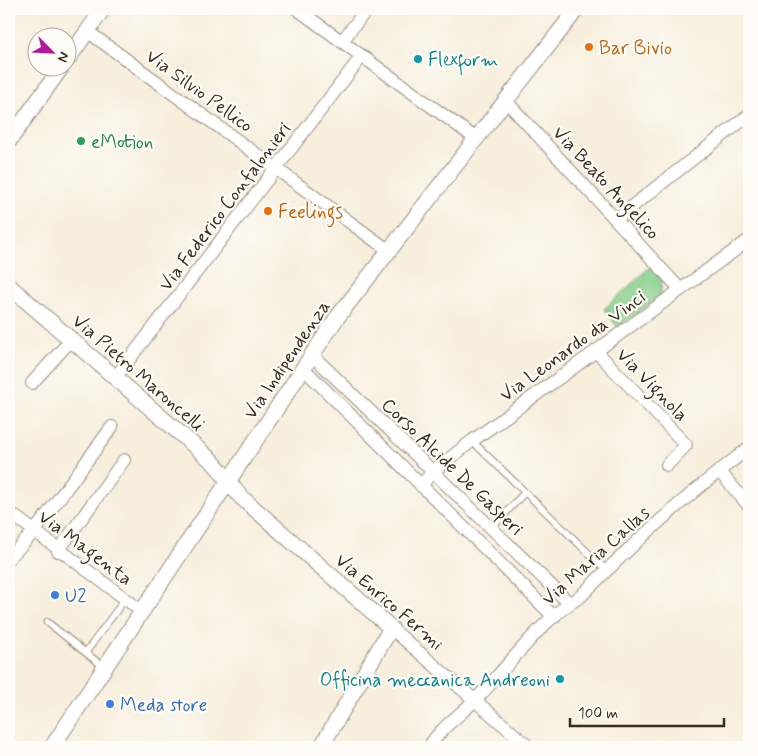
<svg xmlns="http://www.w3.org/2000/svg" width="758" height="756" font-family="Mynerve,sans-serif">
<rect width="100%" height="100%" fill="#fdfcf7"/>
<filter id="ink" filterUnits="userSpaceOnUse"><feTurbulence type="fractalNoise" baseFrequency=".02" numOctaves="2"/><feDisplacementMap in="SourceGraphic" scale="10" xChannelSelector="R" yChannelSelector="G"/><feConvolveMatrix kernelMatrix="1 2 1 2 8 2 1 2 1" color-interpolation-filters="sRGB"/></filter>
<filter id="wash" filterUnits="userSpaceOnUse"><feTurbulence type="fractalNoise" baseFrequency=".0096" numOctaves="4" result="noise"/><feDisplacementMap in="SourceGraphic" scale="20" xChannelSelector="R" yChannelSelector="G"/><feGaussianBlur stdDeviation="1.12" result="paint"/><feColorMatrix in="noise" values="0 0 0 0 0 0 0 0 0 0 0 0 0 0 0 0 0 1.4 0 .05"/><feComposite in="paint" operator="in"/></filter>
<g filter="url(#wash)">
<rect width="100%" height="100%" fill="#f7eedc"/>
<path fill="#88d08c" stroke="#627d55" d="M650 267 662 280 660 297 617 327 604 309Z"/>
</g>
<g filter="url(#ink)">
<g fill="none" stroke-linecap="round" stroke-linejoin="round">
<defs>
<path id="service" d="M472 441 606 570
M491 529 525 492
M47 622 105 668
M86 652 125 599"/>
<path id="minor" d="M297 9 475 138
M87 31 388 250
M342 41 367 9
M505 100 680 289
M616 219 749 115
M596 351 686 445 667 465
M312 355 569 603
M303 368 554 617
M115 378 362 56
M32 383 71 340
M719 471 749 506
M421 486 432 472 472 441 749 240
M9 512 143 612
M58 551 124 460
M9 558 34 532 112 427
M391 628 529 747
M429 747C440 728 459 716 474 701 509 667 539 621 581 596 633 543 689 493 749 448"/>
<path id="tertiary" d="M68 59 103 9
M9 141 61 68
M9 286 212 461C223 472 230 485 241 497L391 628 321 747
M52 747 336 319 577 9"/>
</defs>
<use href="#service" stroke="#998c7d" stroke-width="8"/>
<use href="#minor" stroke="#998c7d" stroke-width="14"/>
<use href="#tertiary" stroke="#998c7d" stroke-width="17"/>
<use href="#service" stroke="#fff" stroke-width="6"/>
<use href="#minor" stroke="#fff" stroke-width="12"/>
<use href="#tertiary" stroke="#fff" stroke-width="15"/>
</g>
</g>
<g fill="#e8710a" stroke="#fdfcf7" stroke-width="2">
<circle cx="589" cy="47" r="5"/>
<circle cx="268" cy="211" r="5"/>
</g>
<g fill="#0f9aa8" stroke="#fdfcf7" stroke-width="2">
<circle cx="418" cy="59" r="5"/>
<circle cx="560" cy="679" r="5"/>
</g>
<circle fill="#2e9e5b" stroke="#fdfcf7" stroke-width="2" cx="81" cy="141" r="5"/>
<g fill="#3f7fe0" stroke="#fdfcf7" stroke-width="2">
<circle cx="55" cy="595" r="5"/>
<circle cx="110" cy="704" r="5"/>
</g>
<g text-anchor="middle" stroke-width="4.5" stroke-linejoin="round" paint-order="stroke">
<g font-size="19" fill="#c56008" stroke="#fdfcf7" text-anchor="start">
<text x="599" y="54">Bar Bivio</text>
<text x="278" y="218">Feelings</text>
</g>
<g font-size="19" fill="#0d838f" stroke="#fdfcf7" text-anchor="start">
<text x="428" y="66">Flexform</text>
<text x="550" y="686" text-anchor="end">Officina meccanica Andreoni</text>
</g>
<g font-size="19" fill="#3b2a1e" stroke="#fdfcf7">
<text transform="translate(200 90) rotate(36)" y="7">Via Silvio Pellico</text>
<text transform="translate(607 182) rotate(47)" y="7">Via Beato Angelico</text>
<text transform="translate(224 206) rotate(-53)" y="7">Via Federico Confalonieri</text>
<text transform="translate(572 345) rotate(-36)" y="7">Via Leonardo da Vinci</text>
<text transform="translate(286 359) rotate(-56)" y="7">Via Indipendenza</text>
<text transform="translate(139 372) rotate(41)" y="7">Via Pietro Maroncelli</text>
<text transform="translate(653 384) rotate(46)" y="7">Via Vignola</text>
<text transform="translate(453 466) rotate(44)" y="7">Corso Alcide De Gasperi</text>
<text transform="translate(86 547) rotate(37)" y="7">Via Magenta</text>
<text transform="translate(595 555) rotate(-42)" y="7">Via Maria Callas</text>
<text transform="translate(390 601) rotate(41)" y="7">Via Enrico Fermi</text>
</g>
<g font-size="19" fill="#27864d" stroke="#fdfcf7" text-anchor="start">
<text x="91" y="148">eMotion</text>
</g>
<g font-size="19" fill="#366cbe" stroke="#fdfcf7" text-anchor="start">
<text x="65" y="602">U2</text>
<text x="120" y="711">Meda store</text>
</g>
</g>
<rect width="758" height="756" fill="none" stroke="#fdfcf7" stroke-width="30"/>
<g transform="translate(52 52) rotate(114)"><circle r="24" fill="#fdfcf7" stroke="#afa8a0"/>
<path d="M0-4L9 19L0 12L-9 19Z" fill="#b5179e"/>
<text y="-8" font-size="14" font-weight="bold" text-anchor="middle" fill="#3b2a1e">N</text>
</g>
<path d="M570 718v8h154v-8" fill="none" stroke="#3b2a1e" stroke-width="2.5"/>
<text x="578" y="718" font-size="15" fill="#3b2a1e" stroke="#fdfcf7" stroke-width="4" paint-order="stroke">100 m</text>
</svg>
